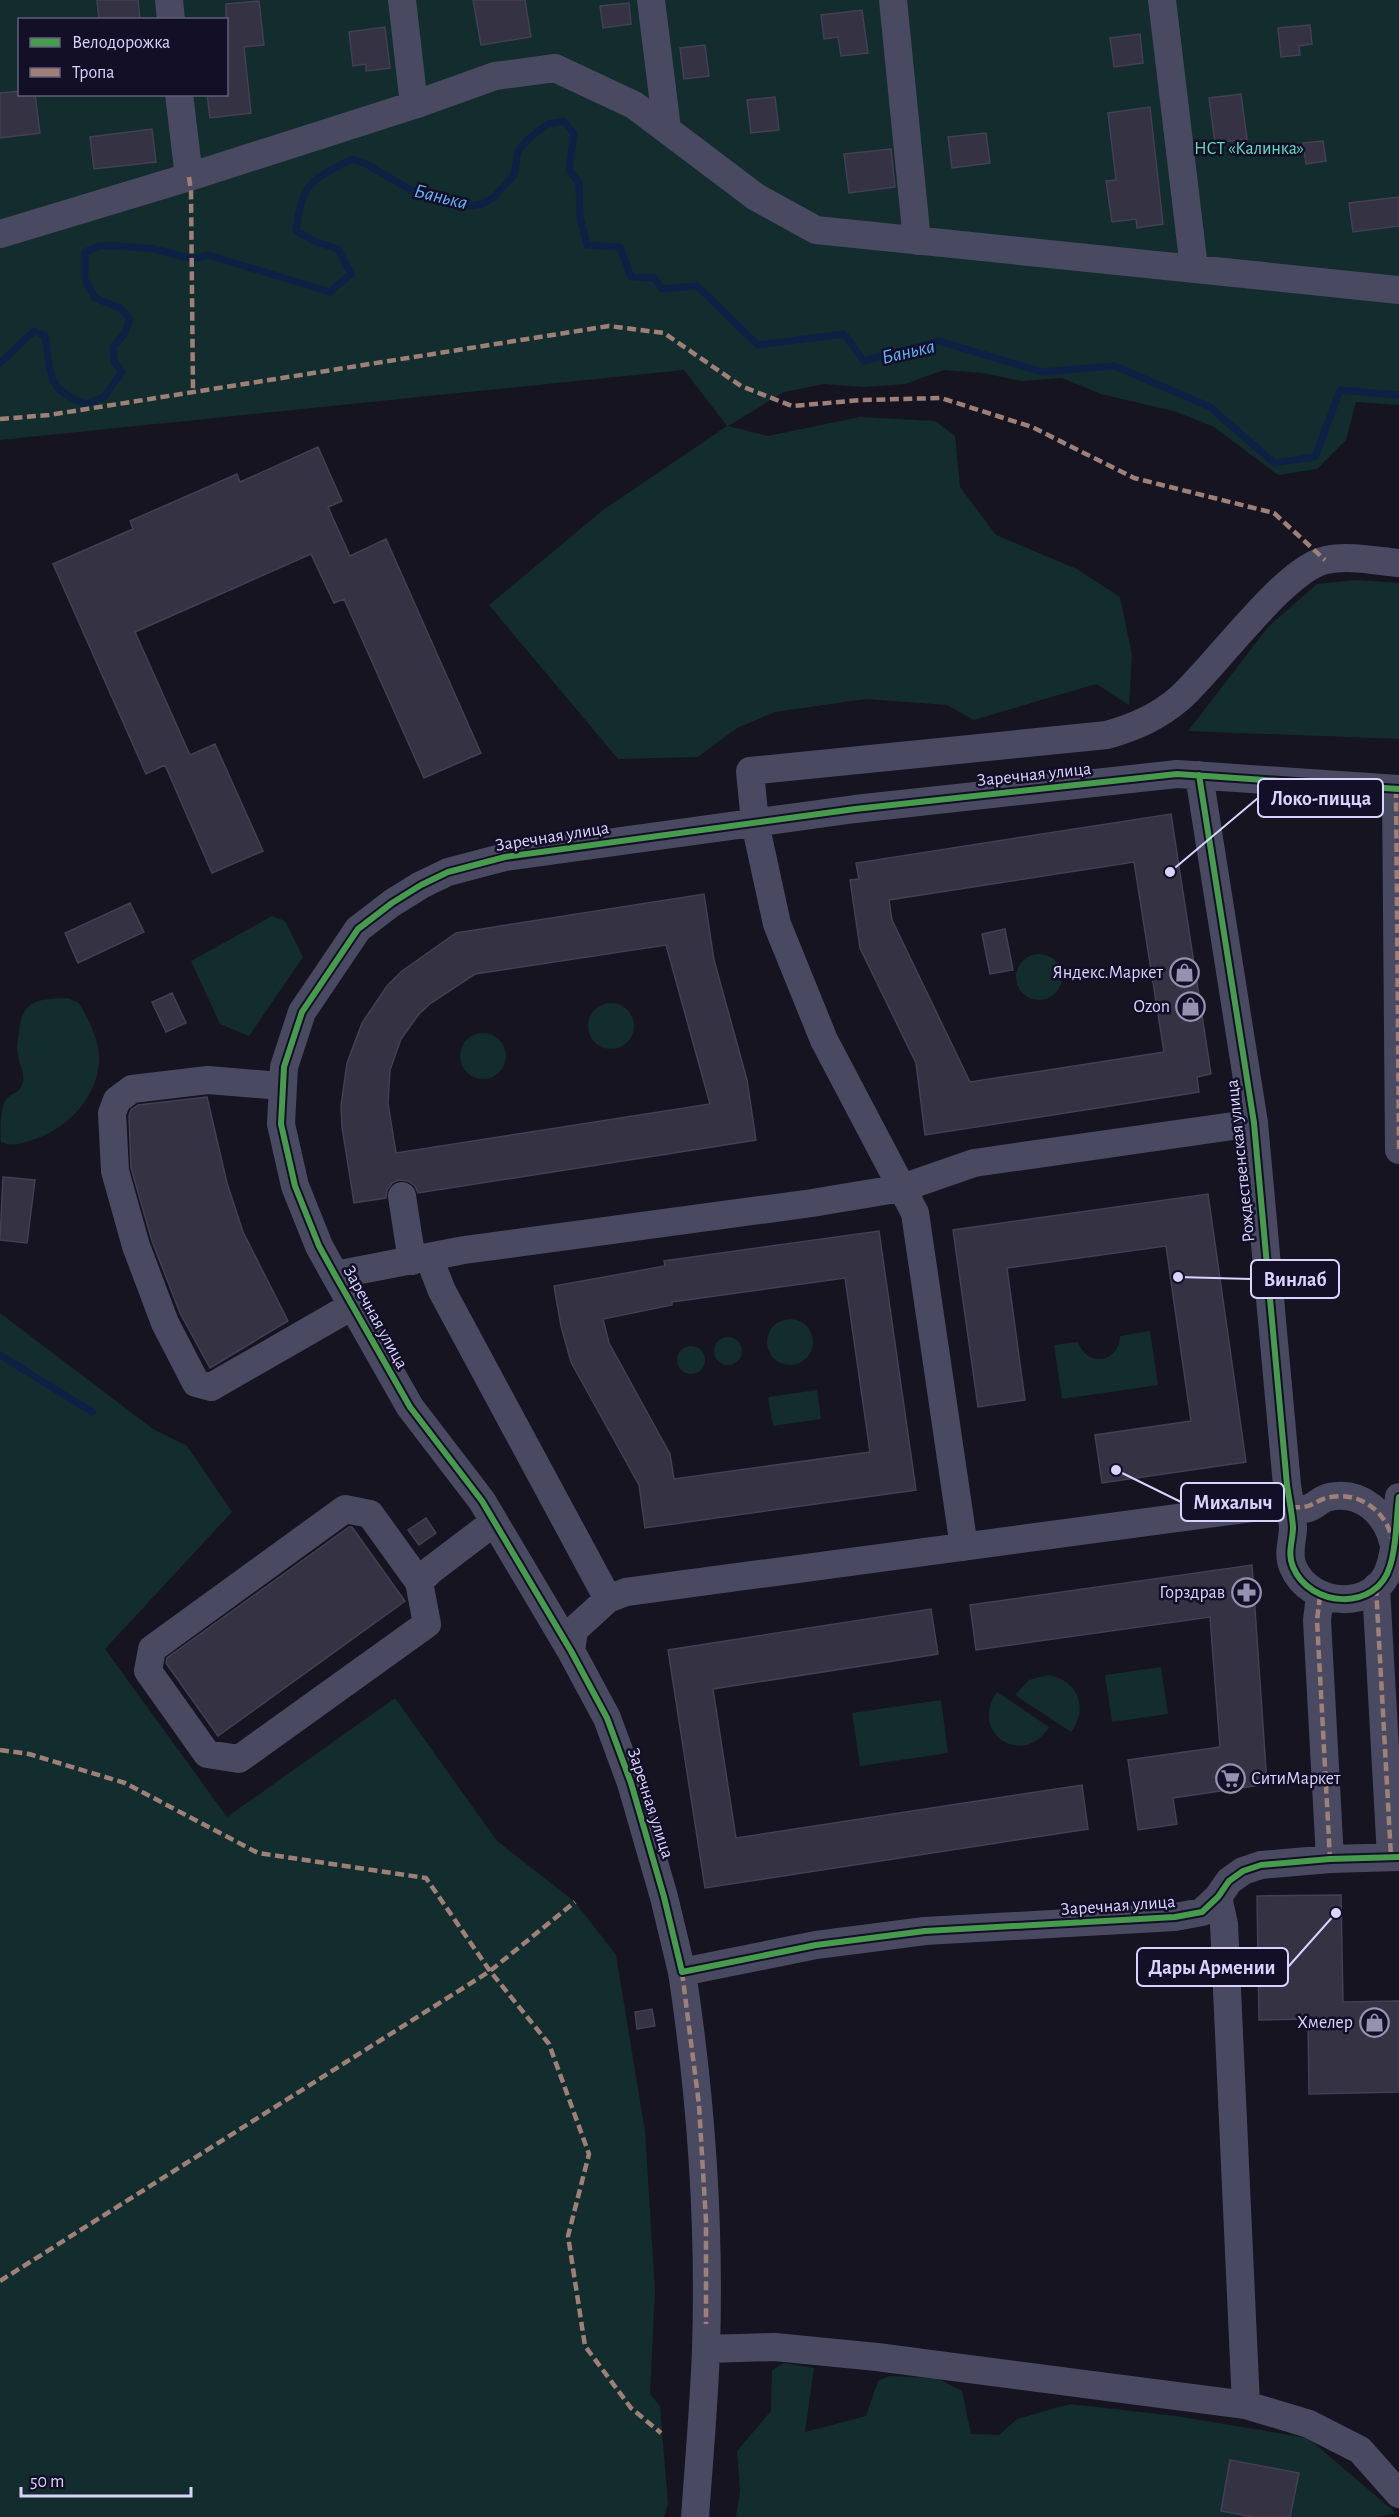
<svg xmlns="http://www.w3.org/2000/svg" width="1399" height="2517" font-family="'Alegreya Sans',sans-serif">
<rect width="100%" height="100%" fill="#161421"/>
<path fill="#132c2d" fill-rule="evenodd" d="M0 0H1399V405L1356 402 1346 440 1317 469 1278 475 1214 427 1177 412 1101 394 1062 378 1022 381 982 373 944 370 905 384 864 387 824 384 784 392 728 426 768 436 860 417 935 421 955 436 960 487 996 535 1077 569 1120 597 1132 655 1129 705 1096 684 974 720 947 705 866 699 775 712 737 728 698 757 618 759 489 605 603 510 727 426 684 370 0 440ZM20 20H226V94H20Z
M1357 580 1399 583V739L1188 731 1268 627 1317 584Z
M272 916 285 921 303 957 249 1036 220 1024 191 961Z
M1016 977a23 23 0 1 1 46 0a23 23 0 1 1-46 0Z
M68 998 79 1003C89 1020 101 1043 99 1064 95 1100 66 1130 32 1140 20 1144 13 1147 1 1142 0 1131 0 1105 7 1098 14 1092 21 1092 23 1082 25 1072 19 1065 18 1055 16 1048 18 1040 19 1032 22 999 39 999 68 998Z
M588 1026a23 23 0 1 1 46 0a23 23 0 1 1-46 0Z
M460 1056a23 23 0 1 1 46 0a23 23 0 1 1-46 0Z
M0 1313 153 1429 187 1446 232 1512 105 1649 227 1817 395 1698 497 1841 575 1902 616 1955 645 2131 655 2291 650 2394 660 2406 668 2504 664 2517H0Z
M767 1342a23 23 0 1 1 46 0a23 23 0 1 1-46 0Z
M1150 1331 1158 1385 1062 1399 1054 1345 1078 1342C1087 1368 1119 1363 1120 1336Z
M714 1351a14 14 0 1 1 28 0a14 14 0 1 1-28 0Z
M677 1360a14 14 0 1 1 28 0a14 14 0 1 1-28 0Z
M817 1390 821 1419 773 1426 768 1397Z
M1161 1667 1168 1714 1112 1722 1105 1675Z
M1048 1675C1078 1680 1089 1708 1071 1732L1015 1695 1029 1680Z
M997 1692 1049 1727C1023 1769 968 1733 997 1692Z
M941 1700 948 1753 860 1766 852 1713Z
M784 2363 814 2368 805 2432 866 2416 878 2381 889 2376 937 2378 962 2391 971 2434 999 2435 1017 2419 1070 2404 1176 2416 1308 2438 1396 2513 1377 2517H736L740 2491 737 2451 771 2411 772 2370Z"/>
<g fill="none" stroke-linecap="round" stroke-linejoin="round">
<path stroke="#0d2144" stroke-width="7" d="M0 363 34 331 45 336C52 375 45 390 87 404L104 397 122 372 114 361 113 347 125 333 130 319 120 308 95 298 85 279V252L99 246H119L154 249 192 259 208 255 330 292 351 274 338 249 314 241 296 231C303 181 310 181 352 159L366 164 411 190 471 206 482 204 493 198 514 175 518 151 528 139 548 124 564 121 574 134 569 169 579 184 580 218 587 245 620 247 631 277 654 278 662 289 697 286 758 345 844 334 864 361 939 341 1042 372 1115 366 1210 407 1274 463 1315 457 1340 390 1399 395
M0 1355 92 1412"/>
</g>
<path fill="#343243" stroke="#433f54" stroke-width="1.5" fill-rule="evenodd" d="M97 0H138L140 20H99Z
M473 0H525L531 37 481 45Z
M259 1 264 45 244 47 251 113 210 118 207 94H226V4Z
M629 3 631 24 603 28 600 6Z
M862 10 868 53 841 56 838 37 824 39 821 15Z
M1310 25 1312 44 1299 46 1300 55 1281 57 1278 28Z
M385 27 390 68 366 71V64L353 66 349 32Z
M1140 34 1143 63 1114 67 1110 38Z
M705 45 709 76 684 79 680 48Z
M20 91V94H35L40 133 0 138V93Z
M1241 94 1247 139 1215 143 1209 98Z
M775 97 779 130 751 133 747 100Z
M1150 107 1163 224 1137 228 1136 219 1112 222 1106 181 1116 180 1108 113Z
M152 129 156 162 94 169 90 137Z
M986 133 990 163 952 168 948 137Z
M1323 141 1326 161 1306 164 1303 143Z
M891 149 895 187 849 193 844 154Z
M1399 197V226L1353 232 1349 203Z
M318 447 342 501 328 507 350 556 386 539 481 753 424 778 344 599 334 603 311 554 135 632 190 755 215 744 263 851 212 873 165 765 146 774 53 564 133 529 130 521 237 474 240 482Z
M1171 814 1211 1074 1197 1077 1199 1092 925 1135 916 1063 860 948 850 880 859 879 856 863ZM1134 862 1164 1052 970 1082 892 920 889 900Z
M704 894 714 960 747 1080 756 1140 418 1193 415 1186 408 1181 399 1180 392 1183 387 1190 386 1198 354 1203 342 1127 341 1106 347 1063 362 1023 387 986 402 971 456 933ZM666 945 710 1104 396 1153 388 1103 390 1070 401 1039 419 1014 431 1003 475 974Z
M130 903 144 932 78 963 65 933Z
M1005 929 1013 970 990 974 982 934Z
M172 993 186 1023 166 1032 152 1002Z
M207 1097 227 1183 243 1232 288 1321 210 1368 180 1313 152 1241 131 1168 129 1116 131 1110 138 1105Z
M3 1177 35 1180 27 1243 0 1240Z
M1208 1194 1246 1462 1102 1483 1095 1435 1191 1421 1166 1246 1007 1268 1025 1400 978 1407 953 1230Z
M879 1231 916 1490 645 1528 639 1485 571 1362 561 1326 554 1286 665 1266 664 1261ZM845 1278 870 1452 674 1479 670 1454 609 1343 603 1319 672 1305V1302Z
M426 1518 436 1533 419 1545 408 1530Z
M349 1527H352L405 1601 218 1736 166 1663 167 1658Z
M1252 1565 1267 1784 1173 1798 1177 1824 1138 1830 1128 1760 1220 1747 1210 1617 976 1650 970 1605Z
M931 1609 938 1654 713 1689 736 1838 1082 1785 1088 1829 705 1888 668 1650Z
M1341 1895 1343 2002 1399 2001V2092L1309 2094 1308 2019 1259 2020 1257 1896Z
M652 2009 655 2026 637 2029 635 2012Z
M1230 2460 1299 2473 1290 2517H1253L1221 2511Z"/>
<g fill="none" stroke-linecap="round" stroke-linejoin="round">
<path stroke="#4a4962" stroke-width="28" d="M169 0 171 20
M402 0 414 105
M651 0 667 129
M893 0 917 241
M1162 0 1194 268
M179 94 189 177
M0 234 189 177 414 105 495 76 555 68 634 105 756 197 816 230 1399 290
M1199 775 1254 1123 1287 1485C1289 1499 1292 1513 1293 1527 1293 1541 1287 1553 1293 1567 1310 1608 1377 1612 1390 1566 1397 1545 1396 1519 1399 1497
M1396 789 1399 1150
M1399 789 1177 774 855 809 505 857 448 872 421 885 392 903 358 929 302 1012 284 1067 281 1124 295 1186 319 1246 335 1275 410 1407 482 1501 571 1651 607 1718 631 1783 664 1897 682 1972 816 1945 925 1931 1175 1917 1202 1912 1218 1897 1229 1881 1243 1871 1261 1865 1330 1859 1399 1857
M281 1086 208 1080 132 1089 117 1100 112 1113 115 1171 136 1246 165 1323 196 1383 211 1387 352 1306
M402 1196 412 1261
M429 1258 442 1291 608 1599
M335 1275 464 1250 812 1203 902 1188 974 1163 1254 1123
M345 1509 370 1514 419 1582 427 1624 239 1759 207 1754 148 1671 152 1649Z
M964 1547 915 1213 824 1040 777 924 755 823 750 771 1107 735C1135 727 1158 717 1180 698 1215 667 1285 568 1326 560 1349 555 1376 561 1399 563
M419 1582 431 1570 494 1522
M1376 1587 1391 1857
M1320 1596 1317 1620 1330 1859
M571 1651 574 1630 608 1599 626 1592 1267 1506C1276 1506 1301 1511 1309 1508 1316 1505 1321 1499 1329 1497 1361 1490 1386 1513 1393 1542
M1218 1897 1224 1924 1246 2405
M682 1972C701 2097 710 2223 706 2349 704 2405 699 2461 695 2517
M706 2349 775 2347 877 2357 1246 2405 1309 2424 1360 2450 1399 2494"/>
<path stroke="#9e8076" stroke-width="4.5" stroke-dasharray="9 4.5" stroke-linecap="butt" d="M189 177 191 191 193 392
M0 419 49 415 609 326 664 333 741 386 792 406 862 400 941 398 1032 427 1134 478 1274 513 1325 560
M1396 789 1399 1150
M1291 1507C1315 1509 1311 1501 1331 1497 1360 1492 1386 1511 1392 1539
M1376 1587 1391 1857
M1320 1596 1317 1620 1330 1859
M0 1750 29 1754 125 1783 258 1853 426 1878 490 1971 549 2044 589 2154 568 2236 585 2346 631 2408 661 2433
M682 1972 699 2105 706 2221V2324
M0 2281 490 1971 575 1902"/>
<defs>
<path id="cycleway" d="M1199 775 1254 1123 1287 1485C1289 1499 1292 1513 1293 1527 1293 1541 1287 1553 1293 1567 1310 1608 1377 1612 1390 1566 1397 1545 1396 1519 1399 1497
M1399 789 1177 774 855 809 505 857 448 872 421 885 392 903 358 929 302 1012 284 1067 281 1124 295 1186 319 1246 335 1275 410 1407 482 1501 571 1651 607 1718 631 1783 664 1897 682 1972 816 1945 925 1931 1175 1917 1202 1912 1218 1897 1229 1881 1243 1871 1261 1865 1330 1859 1399 1857"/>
</defs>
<use href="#cycleway" stroke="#130f26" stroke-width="10"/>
<use href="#cycleway" stroke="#469c4c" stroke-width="6"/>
</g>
<defs>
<symbol id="shop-ring" viewBox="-11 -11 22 22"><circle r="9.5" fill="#130f26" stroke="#9591b1" stroke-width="1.5"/><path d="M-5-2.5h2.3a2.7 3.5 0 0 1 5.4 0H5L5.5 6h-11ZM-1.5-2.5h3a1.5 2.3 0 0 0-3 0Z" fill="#9591b1"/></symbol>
<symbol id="pharmacy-ring" viewBox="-11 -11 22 22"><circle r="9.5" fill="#130f26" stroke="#9591b1" stroke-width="1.5"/><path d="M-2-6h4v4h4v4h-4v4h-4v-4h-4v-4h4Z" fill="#9591b1"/></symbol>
<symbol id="supermarket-ring" viewBox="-11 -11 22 22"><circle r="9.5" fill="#130f26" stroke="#9591b1" stroke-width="1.5"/><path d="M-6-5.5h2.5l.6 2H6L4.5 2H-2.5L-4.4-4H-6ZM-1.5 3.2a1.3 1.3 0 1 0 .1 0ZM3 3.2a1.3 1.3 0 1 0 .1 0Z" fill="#9591b1"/></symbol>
</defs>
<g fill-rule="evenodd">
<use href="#shop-ring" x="1168" y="956" width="33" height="33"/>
<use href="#shop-ring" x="1174" y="990" width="33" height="33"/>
<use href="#pharmacy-ring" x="1230" y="1576" width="33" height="33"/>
<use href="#supermarket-ring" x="1214" y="1762" width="33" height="33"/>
<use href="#shop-ring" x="1358" y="2006" width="33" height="33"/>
</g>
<g text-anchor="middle" stroke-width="5" stroke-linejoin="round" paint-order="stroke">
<g font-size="18" fill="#5fe0c0" stroke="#130f26">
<text x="1249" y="154">НСТ «Калинка»</text>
</g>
<g font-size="18" fill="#d9d4ff" stroke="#130f26">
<text transform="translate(1034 774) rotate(-6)" y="6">Заречная улица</text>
<text transform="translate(552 836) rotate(-9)" y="6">Заречная улица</text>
<text transform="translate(1240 1161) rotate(-96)" y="6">Рождественская улица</text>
<text transform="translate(376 1317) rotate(61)" y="6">Заречная улица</text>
<text transform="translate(651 1803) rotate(72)" y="6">Заречная улица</text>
<text transform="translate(1118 1905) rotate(-4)" y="6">Заречная улица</text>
</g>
<g font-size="18" fill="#d9d4ff" stroke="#130f26" text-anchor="end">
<text x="1163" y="978">Яндекс.Маркет</text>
<text x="1170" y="1012">Ozon</text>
<text x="1225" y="1598">Горздрав</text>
<text x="1251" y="1784" text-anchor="start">СитиМаркет</text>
<text x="1353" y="2028">Хмелер</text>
</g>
<g font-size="20" font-style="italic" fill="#62b6ff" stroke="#130f26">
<text transform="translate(441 196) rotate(14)" y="7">Банька</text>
<text transform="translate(908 351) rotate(-13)" y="7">Банька</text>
</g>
</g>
<path fill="none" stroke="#d9d4ff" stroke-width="2" d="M1170 872L1258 798M1178 1277L1251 1279M1116 1470L1181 1502M1336 1913L1288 1967"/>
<g fill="#d9d4ff" stroke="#130f26" stroke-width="2">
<circle cx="1170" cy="872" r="6"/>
<circle cx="1178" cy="1277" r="6"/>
<circle cx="1116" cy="1470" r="6"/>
<circle cx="1336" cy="1913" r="6"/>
</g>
<g fill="#130f26" stroke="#d9d4ff" stroke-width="2">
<rect x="1258" y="779" width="125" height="38" rx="6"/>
<rect x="1251" y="1260" width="88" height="38" rx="6"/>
<rect x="1181" y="1483" width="103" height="38" rx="6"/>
<rect x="1137" y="1948" width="151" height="38" rx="6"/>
</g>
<g font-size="20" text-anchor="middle" font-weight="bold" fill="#d9d4ff">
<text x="1321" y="805">Локо-пицца</text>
<text x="1295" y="1286">Винлаб</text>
<text x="1233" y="1509">Михалыч</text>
<text x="1212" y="1974">Дары Армении</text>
</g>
<rect x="18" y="18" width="210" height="78" fill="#130f26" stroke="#625e7d" stroke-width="1.5"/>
<rect x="30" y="38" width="30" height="9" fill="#469c4c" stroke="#625e7d" stroke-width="1.5"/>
<text x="72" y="48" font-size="18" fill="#d9d4ff">Велодорожка</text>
<rect x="30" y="68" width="30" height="9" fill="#9e8076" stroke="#625e7d" stroke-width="1.5"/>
<text x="72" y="78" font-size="18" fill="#d9d4ff">Тропа</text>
<path d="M21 2487v9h170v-9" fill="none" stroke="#d9d4ff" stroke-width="3"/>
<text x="30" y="2487" font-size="18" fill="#d9d4ff" stroke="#130f26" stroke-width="4.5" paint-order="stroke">50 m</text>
</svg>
